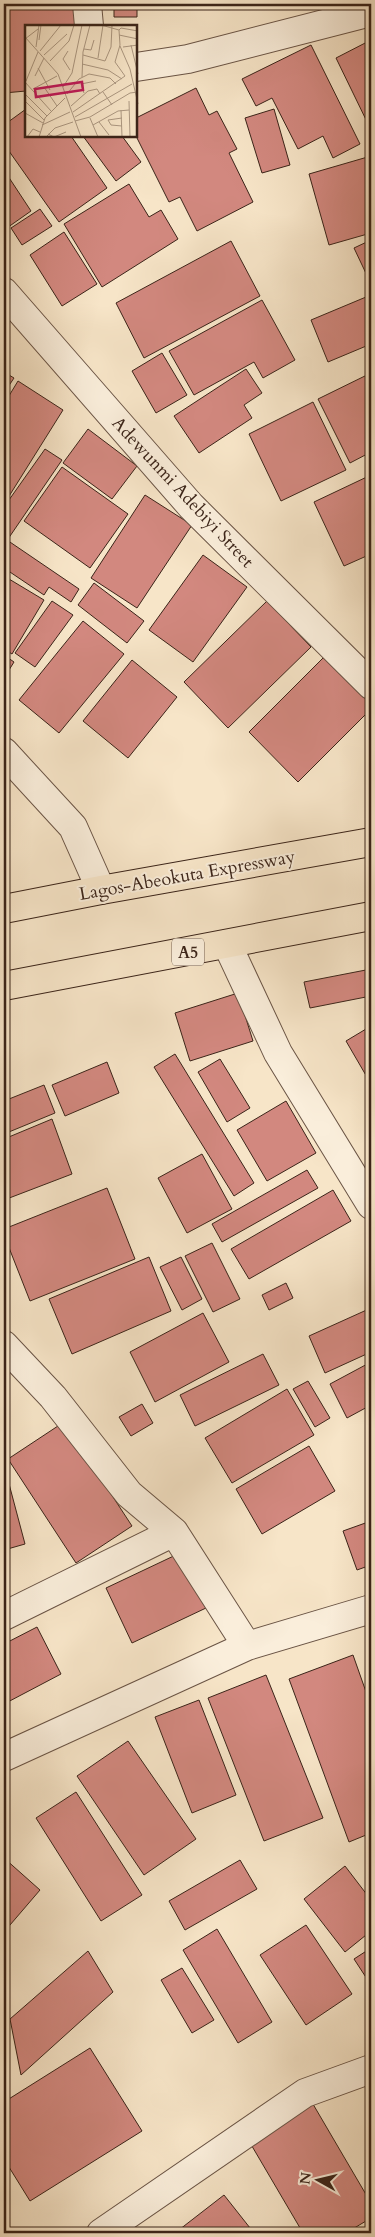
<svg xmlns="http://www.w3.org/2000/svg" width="375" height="2237" font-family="Cardo,serif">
<rect width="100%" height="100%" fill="#f7e5c8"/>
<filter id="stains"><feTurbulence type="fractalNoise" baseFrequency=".004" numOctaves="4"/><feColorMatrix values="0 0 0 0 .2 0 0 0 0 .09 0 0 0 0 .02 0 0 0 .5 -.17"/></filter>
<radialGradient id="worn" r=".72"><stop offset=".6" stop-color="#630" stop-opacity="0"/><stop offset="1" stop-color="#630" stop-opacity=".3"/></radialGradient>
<path fill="#d2887f" stroke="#3b2419" d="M53 4H82L84 26H26V91L4 93V9Z
M114 4H137V17H114Z
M371 40V130L336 58Z
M311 45 360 144 333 158 323 136 298 149 272 98 256 106 242 79Z
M196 88 209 115 217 111 237 149 229 153 253 202 197 231 180 197 169 202 136 136V118Z
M26 109V136H71L107 188 59 222 4 144V125Z
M274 109 290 165 262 173 245 118Z
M83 136H122L141 162 116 181Z
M371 156V233L329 245 309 174Z
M4 170 31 211 4 230Z
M129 184 149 217 161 210 178 239 102 287 64 224Z
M40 209 52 226 22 245 11 228Z
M64 232 97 284 62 306 30 255Z
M371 240V284L354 248Z
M231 241 260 296 144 358 116 303Z
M366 297 371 309V344L328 362 311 320Z
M262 300 295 360 263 378 254 362 194 395 169 351Z
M162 353 187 395 156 413 132 371Z
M246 369 262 393 244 405 252 418 199 453 174 416Z
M4 372 14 378 4 393Z
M371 373V452L350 463 318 399Z
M18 381 63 410 6 501 4 499V404Z
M313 402 346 470 281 501 249 434Z
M88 429 137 466 112 499 63 463Z
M45 449 62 460 8 539 4 536V507Z
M62 467 128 514 90 568 24 521Z
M371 475V554L344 566 314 502Z
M145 495 192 525 137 608 91 578Z
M4 538 79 589 71 602 49 587 44 595 4 568Z
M203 555 247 587 193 662 149 630Z
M4 576 44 600 12 654 4 649Z
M94 583 144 621 127 643 78 605Z
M52 601 73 615 35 667 15 653Z
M267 601 311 647 228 728 184 682Z
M83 621 124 654 59 733 19 700Z
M4 655 14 662 4 678Z
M325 656 371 702V709L298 782 249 732Z
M132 660 177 697 128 758 83 721Z
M371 969V996L310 1008 304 982Z
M238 993 253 1041 190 1061 175 1013Z
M371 1026V1084L346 1041Z
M175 1054 254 1183 234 1196 154 1067Z
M220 1059 250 1108 227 1122 198 1072Z
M107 1062 119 1093 65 1116 52 1085Z
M44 1085 55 1113 4 1134V1101Z
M286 1101 316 1153 267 1181 237 1130Z
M52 1119 72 1174 4 1200V1139Z
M202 1154 232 1209 187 1233 158 1178Z
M307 1170 318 1188 222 1242 212 1224Z
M107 1188 135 1259 30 1301 4 1235V1229Z
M333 1190 351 1221 249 1279 231 1249Z
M212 1243 240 1299 213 1312 185 1256Z
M149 1257 171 1311 72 1354 49 1299Z
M181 1257 202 1299 182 1310 160 1267Z
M286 1283 293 1298 269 1310 262 1295Z
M371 1308V1352L325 1373 309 1336Z
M203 1313 229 1362 155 1402 130 1352Z
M263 1354 279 1385 195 1426 180 1395Z
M371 1362V1405L347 1418 330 1384Z
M308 1381 330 1418 315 1427 293 1389Z
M287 1389 314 1435 232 1483 205 1438Z
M142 1404 153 1423 131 1436 119 1417Z
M64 1422 132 1526 76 1563 8 1459Z
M309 1446 335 1491 262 1534 236 1489Z
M4 1465 25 1544 4 1550Z
M371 1521V1565L357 1570 343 1531Z
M180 1553 206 1608 132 1643 106 1588Z
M37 1627 61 1674 4 1704V1644Z
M353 1655 371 1706V1833L349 1842 289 1679Z
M266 1675 323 1818 264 1841 208 1698Z
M199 1700 236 1795 192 1813 155 1717Z
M128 1741 196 1839 144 1875 77 1776Z
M76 1792 142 1895 101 1921 36 1818Z
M4 1858 40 1890 4 1932Z
M240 1860 257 1889 185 1930 169 1901Z
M345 1866 371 1900V1931L345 1952 304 1899Z
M306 1925 352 1994 306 2025 260 1955Z
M217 1929 272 2022 238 2043 183 1950Z
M371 1948V1985L354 1959Z
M88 1951 113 1992 21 2075 10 2019Z
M182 1968 214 2020 192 2033 161 1980Z
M90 2048 142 2131 30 2201 4 2159V2102Z
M310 2099 371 2203V2218L346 2233H303L246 2136Z
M224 2195 254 2233H175Z"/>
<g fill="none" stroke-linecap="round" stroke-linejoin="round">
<defs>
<path id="street" d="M87 4 89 26
M136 67 188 59 371 12
M4 292 191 506 371 685
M4 752 73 827 101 890
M227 944 278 1053 371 1205
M4 1345 53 1397 129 1494 174 1532 247 1646
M4 1616 174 1532
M4 1757 247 1646 371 1609
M101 2233 305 2093 371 2069"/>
<path id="highway" d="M4 909 101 890 371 842
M4 986 371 916"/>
</defs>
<use href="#street" stroke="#6a5445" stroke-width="30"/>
<use href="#highway" stroke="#3b2419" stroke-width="30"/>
<use href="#street" stroke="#faeedb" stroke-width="28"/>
<use href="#highway" stroke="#f7e5c8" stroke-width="28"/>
</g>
<g text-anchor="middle" stroke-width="4" stroke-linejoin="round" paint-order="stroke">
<rect fill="#faeedb" stroke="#746153" stroke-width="1" x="172" y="938.5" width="32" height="27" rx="4"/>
<g font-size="16" font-weight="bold" fill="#3b2419">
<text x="188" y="958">A5</text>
</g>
<g font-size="18" fill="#3b2419" stroke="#faeedb">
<text transform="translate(183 492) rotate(47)" y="6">Adewunmi Adebiyi Street</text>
<text transform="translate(187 875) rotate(-10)" y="6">Lagos-Abeokuta Expressway</text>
</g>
</g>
<g transform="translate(25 25)">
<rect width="112" height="112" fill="#f7e5c8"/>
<path fill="none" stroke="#ac9882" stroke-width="1" d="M76 0 94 5M94 10 113 14M0 12 33 49 56 112M0 14 13 4M14 15 16 0M106 20 113 49M95 21 105 44 113 79M11 22 14 0M98 22 113 20M59 24 66 25 69 15M15 26 36 0M43 26 38 34 45 45M19 30 42 9M58 30 80 36 86 22 87 0M73 33 78 0M25 36 44 16 49 0M57 39 83 45 97 54M13 43 25 65M10 51 19 33M57 52 58 27 65 0M1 56 13 27M0 57 26 86M19 62 32 81M38 62 47 48 57 0M8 64 32 51M78 67 87 80M59 68 56 59 71 56M42 69 54 54 64 49 85 53 91 59M1 70 22 91M0 76 19 95M104 76 105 112M46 81 63 66 72 64 75 69M96 85 97 112M48 87 100 51 90 37 95 20 94 5 96 3 113 6M0 88 18 98M50 92 107 59M65 93 73 112M50 96 65 92 105 68 113 67M74 97 84 110M17 100 45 87M68 100 93 86 104 85M97 101 86 100 83 95 97 93M23 109 29 112 41 107M2 112 8 104 15 107M14 112 20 93 40 73M21 112 30 103 48 97"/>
<path fill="#c2185b" fill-opacity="0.15" stroke="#c2185b" stroke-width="2.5" d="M57 57 58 65 11 72 10 64Z"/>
<rect width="112" height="112" fill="none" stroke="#3b2419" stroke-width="2.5"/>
</g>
<rect width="375" height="2237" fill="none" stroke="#f7e5c8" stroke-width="20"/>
<rect x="5" y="5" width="365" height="2227" fill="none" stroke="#3b2419" stroke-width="2.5"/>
<rect x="10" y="10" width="355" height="2217" fill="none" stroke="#3b2419"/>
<g transform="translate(318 2180) rotate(278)" stroke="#faeedb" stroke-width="4" paint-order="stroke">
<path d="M0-4L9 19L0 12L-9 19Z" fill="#3b2419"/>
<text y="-8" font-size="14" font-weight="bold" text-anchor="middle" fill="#3b2419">N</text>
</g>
<rect width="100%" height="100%" filter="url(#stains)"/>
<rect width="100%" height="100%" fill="url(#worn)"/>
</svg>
